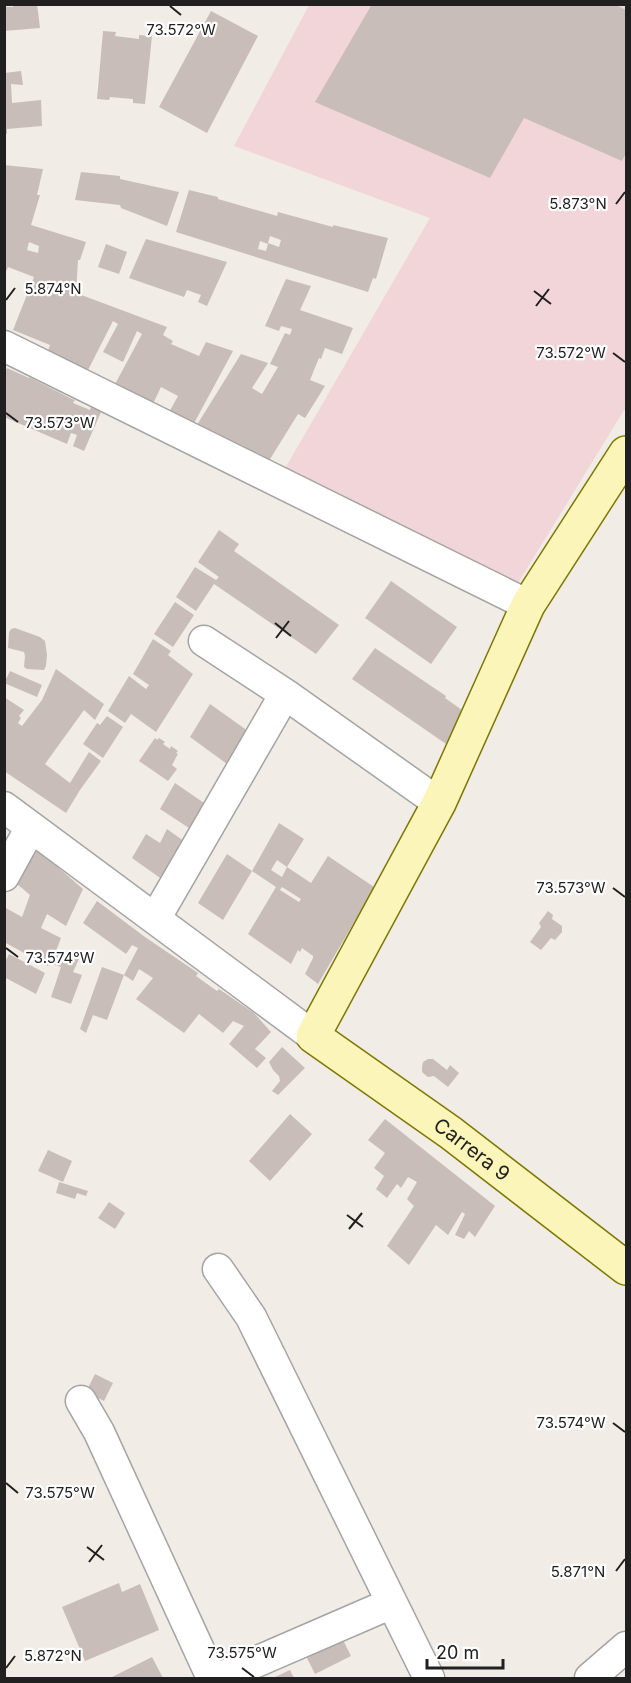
<svg xmlns="http://www.w3.org/2000/svg" width="631" height="1683" font-family="Inter,sans-serif">
<rect width="100%" height="100%" fill="#f1ece6"/>
<path fill="#f2d5d8" d="M309 5H626V407L507 601 276 484 430 218 234 146Z"/>
<path fill="#c9bdb9" fill-rule="evenodd" d="M13 4H37L40 28 4 31V7H13Z
M372 4H614L626 10V153L622 161 524 118 490 178 315 102Z
M211 11 258 36 207 133 159 107Z
M103 31 116 32 115 36 139 39V35L152 36 145 104 133 103V99L121 98 110 97 109 100 97 99Z
M21 71 23 85 11 84 12 103 41 100 42 126 7 129V134H4V73Z
M4 165 43 169 37 195H40L31 225 86 242 80 260H78L76 293 167 327 163 335 173 341 171 344 199 356 206 342 233 351 192 427 167 416 178 396 161 387 151 408 114 386 142 334 137 331 123 362 103 352 118 324 113 321 86 374 66 364 48 351 50 345 13 330 34 277 8 267 4 276ZM29 242 39 246 38 253 27 250Z
M81 172 120 176V179L179 192 167 226 121 208 120 205 75 200Z
M189 190 218 197V199L277 216 278 212 333 227V225L388 238 376 279 373 278 368 292 176 232ZM270 236 281 240 279 247 268 243ZM260 241 268 244 266 251 258 249Z
M146 239 227 262 207 306 198 302 201 295 187 290 184 297 129 278Z
M106 244 127 252 119 274 98 267Z
M286 279 311 286 300 310 353 328 342 354 325 348 321 359 319 358 314 370 310 380 325 386 305 418 298 414 267 464 195 428 241 354 268 363 252 388 262 394 278 367 270 364 285 333 290 335 292 329 281 326 279 331 265 326Z
M4 368 7 369V368L29 378V377L72 399 75 400 73 403 90 410 91 407 101 412 84 451 73 446 77 435 71 433 67 444 4 417Z
M219 530 239 544 234 551 339 625 316 654 214 584 196 611 176 597 195 567 216 580 219 577 198 562Z
M391 581 457 627 431 664 365 618Z
M175 602 194 615 173 647 154 634Z
M15 628 40 637 45 641 47 655 46 666 44 670 27 669 24 667 25 656 24 652 8 648 9 632 11 629Z
M153 639 171 651 168 655 193 674 156 732 131 714 125 723 108 711 129 676 146 689 149 685 133 674Z
M375 648 446 696 445 698 462 710 464 718 446 744 352 679Z
M56 669 104 704 95 720 84 710 45 764 70 783 89 752 101 761 80 790 66 813 4 771V697L24 710 19 716 21 718 18 723 22 726 42 700Z
M10 671 42 685 37 697 4 683Z
M210 704 248 731 227 764 190 737Z
M107 716 123 727 103 758 83 744 97 723 100 725Z
M155 738 157 740 159 738 165 742 163 744 170 749 171 746 178 751 176 753 178 754 172 765 177 769 168 781 139 761Z
M175 783 207 805 192 830 160 809Z
M279 823 304 839 287 867 311 883 328 856 377 889 360 912 318 984 305 974 313 958V956L302 948 300 952 298 950 291 964 248 934 276 887 252 871ZM277 860 287 867 282 877 271 870ZM282 887 301 899 299 902 280 890Z
M167 829 185 842 163 880 132 858 146 834 160 843Z
M38 850 83 889 66 926 47 914 41 928 61 938 56 951 79 959 73 972 82 975 71 1004 51 997 61 967 50 963 48 966 4 942V911L6 908 22 917 30 895 16 883 20 873Z
M227 854 252 871 223 920 198 903Z
M97 901 145 937 198 973 196 976 217 991 219 989 254 1013 271 1032 255 1049 266 1058 257 1068 229 1044 244 1026 233 1021 223 1033 199 1014 184 1033 136 999 153 978 139 969 133 981 124 975 138 948 132 945 126 954 83 923Z
M548 911 553 915 552 919 562 926V932L555 940 551 938 541 950 530 942 541 927 539 923Z
M9 954 45 973 36 994 4 977V964Z
M102 967 124 975 107 1020 93 1015 86 1033 80 1029Z
M282 1047 305 1068 278 1095 272 1091 280 1081 279 1076 273 1070 269 1062Z
M433 1059 447 1070 450 1065 459 1073 448 1087 434 1076 428 1077 422 1072V1067L423 1062 428 1059Z
M290 1114 312 1134 270 1181 249 1161Z
M385 1119 495 1206 475 1237 469 1231 464 1239 455 1235 465 1214 462 1212 448 1235 436 1225 409 1265 387 1246 414 1206 407 1199 417 1182 408 1177 401 1188 397 1184 387 1198 376 1189 384 1176 374 1168 385 1153 368 1140Z
M48 1150 72 1161 63 1182 38 1171Z
M59 1182 88 1191 86 1196 77 1193 75 1199 56 1193Z
M109 1202 125 1213 115 1229 98 1218Z
M95 1374 113 1383 104 1401 86 1392Z
M119 1583 122 1592 140 1584 159 1630 85 1661 62 1607Z
M339 1632 351 1656 315 1674 303 1650Z
M152 1657 163 1678H110Z
M290 1670 294 1678H273Z"/>
<g fill="none" stroke-linecap="round" stroke-linejoin="round">
<defs>
<path id="minor" d="M4 346 528 605
M204 641 285 694 439 803
M4 807 313 1036
M4 876 31 827
M155 919 285 694
M218 1269 251 1317 429 1678
M81 1401 99 1432 212 1678
M219 1678 392 1603
M590 1678 626 1647"/>
<g id="secondary">
<path id="s1" d="M626 453 528 605 439 803 313 1036 451 1133 626 1268"/>
</g>
</defs>
<use href="#minor" stroke="#a4a4a4" stroke-width="33"/>
<use href="#secondary" stroke="#7e7700" stroke-width="36"/>
<use href="#minor" stroke="#fff" stroke-width="30"/>
<use href="#secondary" stroke="#fcf5b9" stroke-width="33"/>
</g>
<path fill="none" stroke="#202020" stroke-width="2" d="M170 6 181 15M616 204 625 192M534 291 551 304M6 300 15 288M536 306 549 289M613 353 625 362M6 413 18 422M275 623 291 636M276 638 289 621M613 888 625 897M6 948 18 957M347 1215 363 1227M349 1229 362 1213M613 1423 625 1432M6 1483 18 1493M87 1547 104 1560M89 1562 102 1545M616 1571 625 1559M6 1668 15 1656M242 1668 254 1677"/>
<g text-anchor="middle" stroke-width="4.5" stroke-linejoin="round" paint-order="stroke">
<g font-size="20" fill="#202020" stroke="#fff">
<text dy="7" stroke="none"><textPath href="#s1" startOffset="858">Carrera 9</textPath></text>
</g>
</g>
<g font-size="15" text-anchor="middle" fill="#202020" stroke="#fff" stroke-width="4.5" stroke-linejoin="round" paint-order="stroke">
<text x="181" y="35">73.572°W</text>
<text x="578" y="209">5.873°N</text>
<text x="53" y="294">5.874°N</text>
<text x="571" y="358">73.572°W</text>
<text x="60" y="428">73.573°W</text>
<text x="571" y="893">73.573°W</text>
<text x="60" y="963">73.574°W</text>
<text x="571" y="1428">73.574°W</text>
<text x="60" y="1498">73.575°W</text>
<text x="578" y="1577">5.871°N</text>
<text x="242" y="1658">73.575°W</text>
<text x="53" y="1661">5.872°N</text>
</g>
<rect width="631" height="1683" fill="none" stroke="#202020" stroke-width="12"/>
<path d="M427 1659v9h76v-9" fill="none" stroke="#202020" stroke-width="3"/>
<text x="436" y="1659" font-size="18" fill="#202020" stroke="#ffffff" stroke-width="4.5" paint-order="stroke">20 m</text>
</svg>
